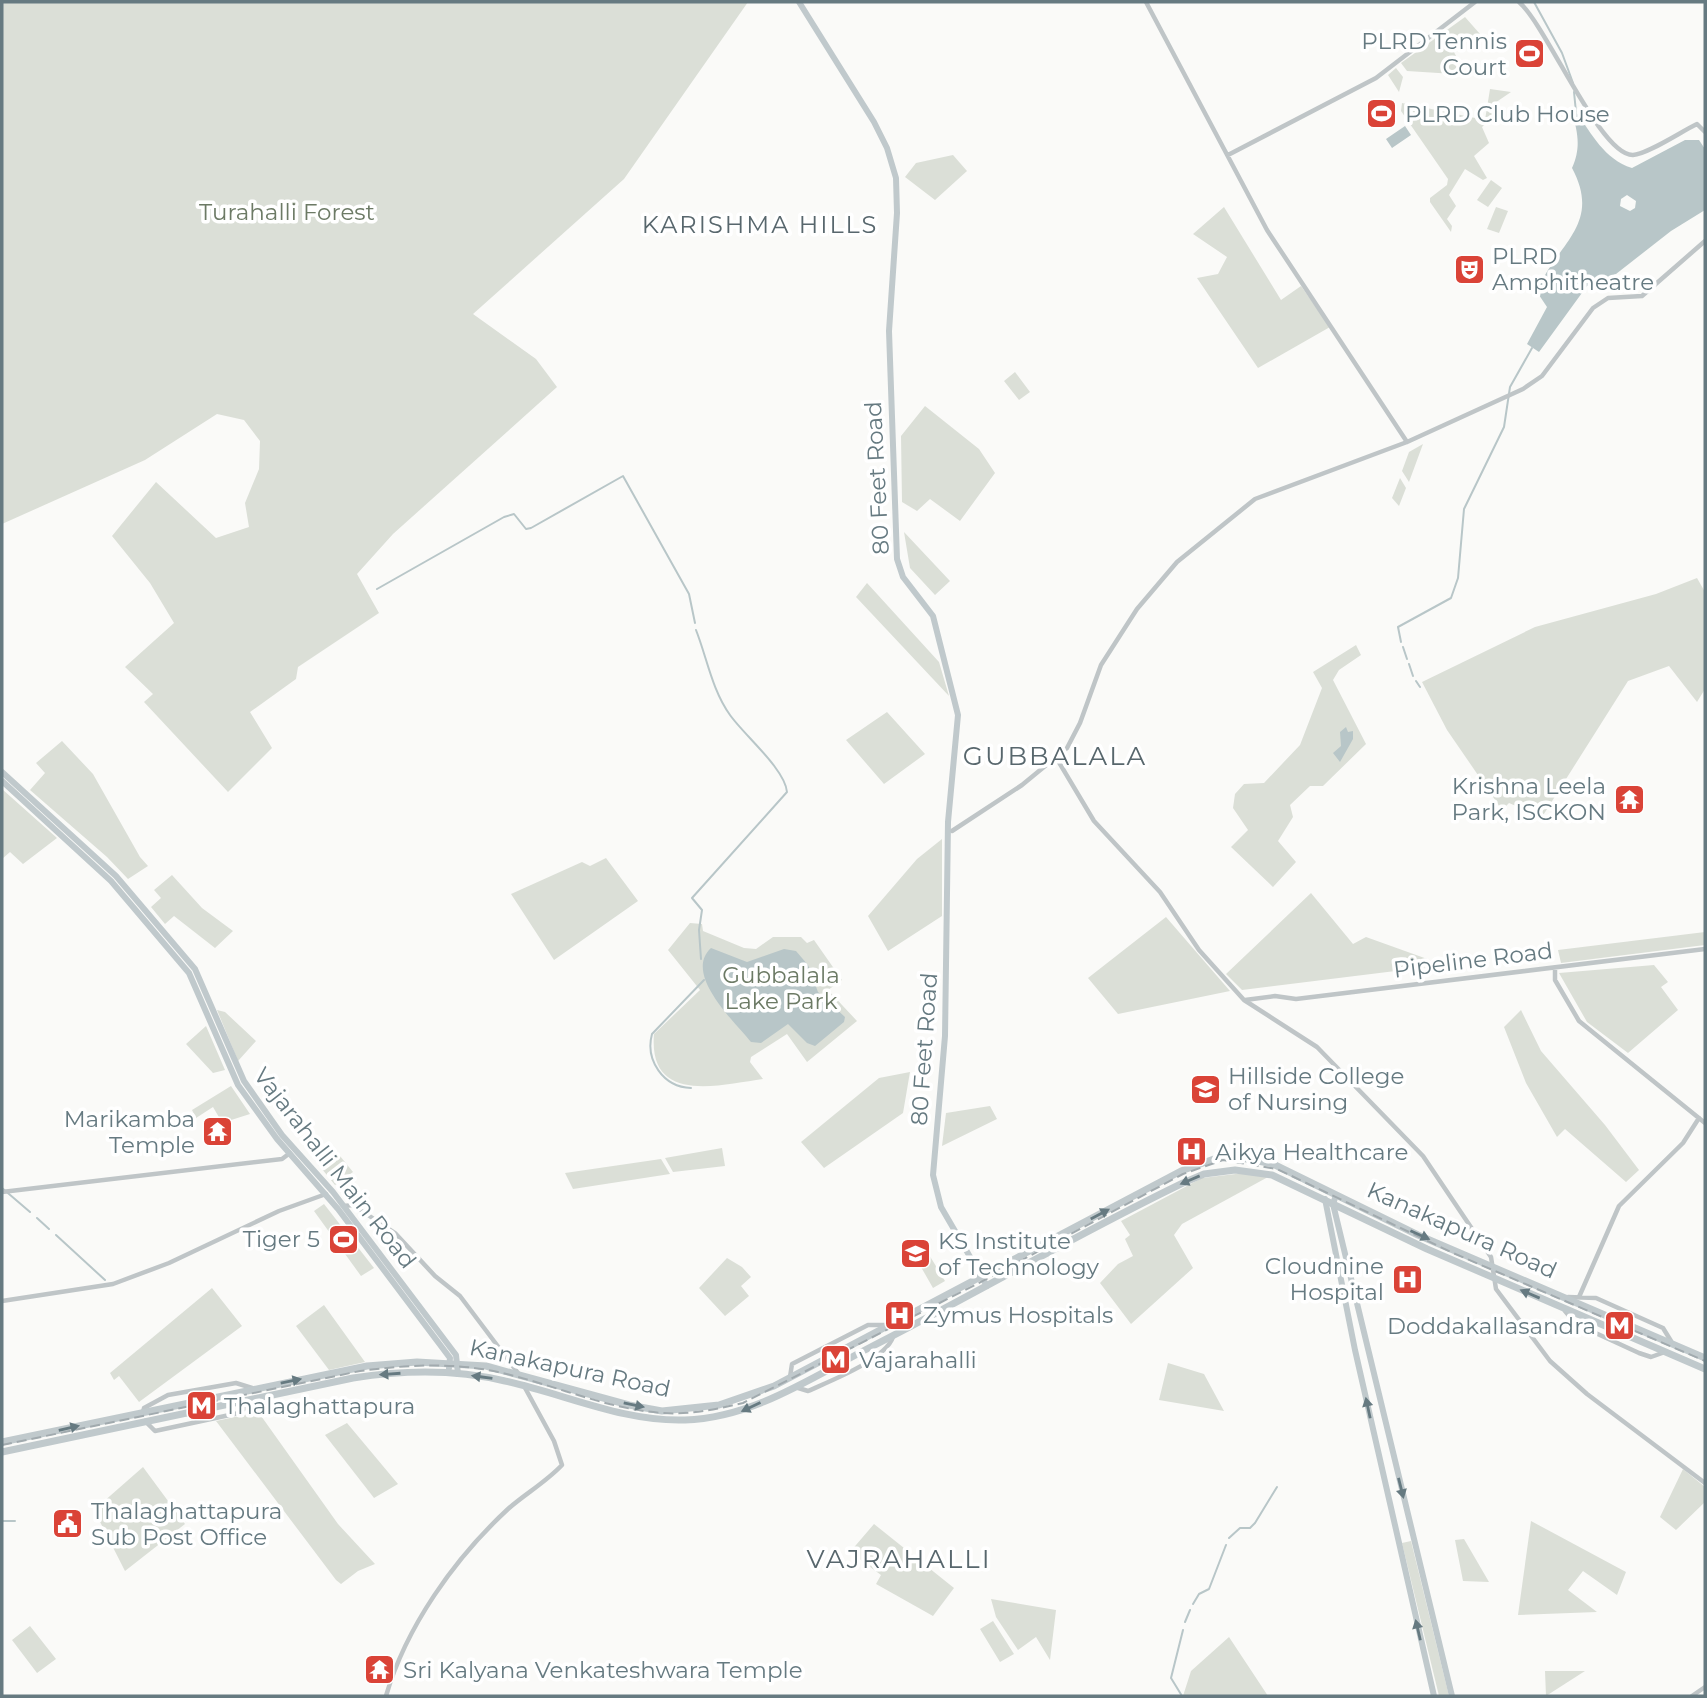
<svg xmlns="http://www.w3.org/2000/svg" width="1707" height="1698" font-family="Montserrat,sans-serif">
<rect width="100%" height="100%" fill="#fafaf8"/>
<path fill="#dbdfd7" d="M2 2H748L624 179 473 314 536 359 557 387 393 534 357 574 379 613 298 667 296 679 250 712 272 748 228 792 144 702 153 694 125 667 174 623 150 583 112 536 156 482 216 538 249 527 245 503 259 469 260 441 244 420 217 414 145 460 2 524Z
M1465 17 1480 34 1452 48 1463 70 1454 74 1407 71 1401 63Z
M1537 42 1543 52 1522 65 1516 55Z
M1396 68 1403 77 1399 92 1388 75Z
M1490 89 1511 92 1492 105 1496 115 1482 127 1489 143 1474 156 1487 178 1483 180 1465 169 1449 195 1456 206 1447 219 1452 226 1451 232 1430 202V198L1447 185 1448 179 1401 111 1402 103 1485 120Z
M953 155 967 171 935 200 905 177 916 163Z
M1491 180 1502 188 1488 207 1477 200Z
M1224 207 1281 300 1301 286 1330 327 1258 368 1197 278 1218 274 1227 257 1193 234Z
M1496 207 1508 211 1499 233 1487 229Z
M1015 372 1030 392 1019 400 1004 381Z
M925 406 979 449 995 473 960 521 930 499 917 511 902 502 901 436Z
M1423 444 1409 482 1402 471 1409 452Z
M1400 478 1406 488 1399 506 1392 498Z
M904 532 950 581 935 595 910 568Z
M1697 578 1705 592V689L1697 702 1669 666 1628 681 1542 817 1509 803 1502 810 1447 730 1422 682 1535 627 1656 594Z
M867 583 939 662 949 696 856 597Z
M1356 645 1361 655 1339 670 1333 680 1366 744 1323 786H1310L1290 805 1293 817 1278 841 1296 862 1273 887 1231 847 1248 830 1233 808 1235 794 1244 784 1264 783 1300 745 1322 688 1313 672Z
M887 712 925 754 884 784 846 740Z
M62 741 93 774 140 857 148 866 128 879 107 857 30 790 45 773 36 763Z
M2 789 57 838 23 864 10 852 2 859Z
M942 839V916L888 951 868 916 917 859Z
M606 858 638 901 554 960 511 894 582 862 590 866Z
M172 875 202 908 233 931 215 948 174 916 165 924 151 907 161 898 154 890Z
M1311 893 1353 944 1366 937 1444 965 1242 990 1226 974Z
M1166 917 1230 991 1118 1014 1088 978Z
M690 923 702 924 703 931 744 948 756 949 773 937H801L807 943 814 940 842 980 828 990 857 1021 807 1062 787 1034 751 1057 750 1062 763 1079C719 1085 648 1105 654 1034L700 990 668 950Z
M1705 932V945L1561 963 1558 950Z
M1654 965 1668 982 1661 987 1678 1010 1628 1053 1587 1022 1559 973Z
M217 1010 225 1012 256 1041 238 1061Z
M1521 1010 1541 1051 1605 1125 1639 1170 1626 1182 1565 1129 1557 1137 1526 1083 1504 1027Z
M206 1026 225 1070 213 1073 186 1044Z
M910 1072 903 1113 824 1168 801 1142 879 1078Z
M231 1086 250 1114 228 1121 225 1117 220 1119 213 1107 196 1118 192 1110Z
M990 1106 997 1119 942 1146 946 1113Z
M722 1148 725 1166 673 1172 665 1158Z
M340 1156 353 1172 335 1185 313 1158Z
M661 1159 670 1174 573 1189 565 1173Z
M1244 1173 1268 1177 1182 1224 1174 1235 1193 1268 1131 1324 1100 1283 1118 1264 1133 1256 1125 1239 1130 1235 1121 1221 1202 1178Z
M324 1204 374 1268 361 1276 314 1211Z
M928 1253 945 1281 933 1288 917 1260Z
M727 1258 742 1267 751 1277 741 1286 749 1296 725 1316 699 1288Z
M212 1288 242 1326 139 1402 119 1376 114 1380 110 1373Z
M324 1305 365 1362 329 1370 296 1326Z
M1168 1363 1204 1374 1224 1411 1159 1400Z
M254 1406 338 1524 375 1564 358 1571 341 1584 336 1580 216 1421 249 1414Z
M347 1423 398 1484 374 1498 325 1435Z
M143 1467 185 1524 125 1571 94 1510Z
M1683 1469 1705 1487V1502L1676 1530 1660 1517Z
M1531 1521 1626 1572 1617 1595 1583 1571 1568 1590 1597 1612 1518 1615Z
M874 1524 954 1588 933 1616 876 1584 881 1575 850 1552Z
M1464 1539 1489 1582 1463 1581 1455 1540Z
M1411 1541 1449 1696H1439L1402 1543Z
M991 1599 1056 1610 1050 1660 1036 1637 1018 1650 996 1617Z
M993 1621 1014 1654 1000 1662 980 1629Z
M30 1626 56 1659 37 1673 12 1640Z
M1229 1637 1268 1696H1183L1191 1671Z
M1545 1671H1585L1546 1696Z"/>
<path fill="#b8c6c8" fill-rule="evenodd" d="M1572 112H1576C1592 134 1604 159 1632 168L1685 140H1699L1705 149V210L1671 231 1616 274 1587 286 1539 352 1527 344 1547 307 1537 292C1555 244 1603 226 1572 168 1581 148 1578 133 1572 112ZM1627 195 1636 201 1635 208 1630 211 1620 206 1621 199Z
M1405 126 1411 135 1392 148 1386 139Z
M1346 727 1348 732 1353 731V739L1340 762 1333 753 1341 746 1340 732Z
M711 948 747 962 784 949 796 951 808 965 818 992 845 1017 844 1022 815 1046 807 1043 788 1024 761 1043 751 1042C734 1021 683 974 711 948Z"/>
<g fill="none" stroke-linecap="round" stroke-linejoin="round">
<path stroke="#b8c6c8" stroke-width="2" d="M1534 2 1562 53 1573 83
M1574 92 1576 112
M377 589 504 517 514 514 526 529 531 528 623 476 689 594 695 623
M696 630C707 658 712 690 730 715 744 735 785 769 787 792L692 898 702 910 699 930 701 959
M1401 642 1398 627 1451 598 1458 578 1464 509 1504 427 1510 387 1532 348
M1403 647 1407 659
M1409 664 1413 676
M1416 681 1420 687
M691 1088C663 1087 645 1060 652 1034L704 980
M2 1188 30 1212
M37 1218 49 1229
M56 1235 105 1280
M2 1521H15
M1229 1538 1240 1528H1250L1255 1523 1277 1487
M1193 1604 1199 1594 1209 1589 1226 1545
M1185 1622 1190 1610
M1182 1696 1171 1678 1183 1630"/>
<path stroke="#bfc5c7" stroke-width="4.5" d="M1146 2 1267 230 1407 442
M1519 2C1547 26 1600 156 1633 155 1648 154 1682 131 1697 124L1705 132
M1228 155 1376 78 1475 2
M1057 759 1094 821 1160 892 1199 950 1244 1000 1317 1047 1423 1156 1491 1257 1496 1289 1550 1361 1587 1394 1705 1483
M952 831 1022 785 1067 748 1080 723 1101 665 1137 609 1177 562 1255 499 1407 442 1523 389 1542 376 1593 308 1608 298 1642 296 1705 241
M1555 968V980L1579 1021 1705 1123
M1245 1000 1275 996 1296 999 1705 949
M2 1192 282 1159 290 1153
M344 1206 353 1205 395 1233 435 1276 460 1296 518 1373
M1568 1297 1596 1298 1663 1328 1671 1341
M1579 1297 1619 1206 1683 1143 1699 1118
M2 1301 113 1284 169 1263 279 1211 326 1194
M1565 1311 1576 1324 1639 1353 1651 1357 1665 1352
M790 1377 792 1364 868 1325H886
M795 1387 808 1391C830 1381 885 1360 893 1337
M143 1412 144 1408 168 1395 236 1383 252 1388
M145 1421 155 1431 239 1413 253 1401
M386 1696C406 1627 454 1559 508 1509 525 1494 546 1482 562 1465L554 1441 524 1386
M1692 1696 1705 1687"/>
<path stroke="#c0c9cc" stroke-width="6" d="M799 2 874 122 887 148 896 178 897 213 889 331 897 559 903 577 933 616 958 715 948 822 945 1036 933 1175 941 1207 987 1286
M2 772 116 876 195 969 244 1081 282 1135 333 1192 456 1355 458 1374
M2 781 111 881 189 973 238 1085 277 1139 338 1209 450 1358 449 1368
M1336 1195 1333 1204 1452 1696
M1325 1199 1355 1350 1434 1696"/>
<path stroke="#c0c9cc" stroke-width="7" d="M2 1442 367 1366 417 1362 486 1366 629 1405 662 1411 719 1405 774 1386 1181 1171 1225 1155 1273 1164 1418 1235 1705 1358
M2 1452 353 1378C403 1370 455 1369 505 1381 565 1394 623 1422 685 1420 751 1418 808 1380 865 1350 972 1296 1075 1235 1183 1183L1204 1174 1235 1170 1272 1175 1427 1249 1705 1369"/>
<path stroke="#a1aaae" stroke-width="2" stroke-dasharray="10 5" stroke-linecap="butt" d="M2 1445 360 1371C407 1365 452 1362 498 1372 553 1384 608 1410 664 1413 690 1415 717 1409 743 1403L975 1285 1183 1174 1223 1160 1277 1169 1453 1253 1705 1361"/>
</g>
<defs><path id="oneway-solid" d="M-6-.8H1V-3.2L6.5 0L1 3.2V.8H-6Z" transform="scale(1.75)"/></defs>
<g fill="#667a81">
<use href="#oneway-solid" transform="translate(1190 1180) rotate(157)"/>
<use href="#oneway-solid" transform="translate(1100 1214) rotate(-28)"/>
<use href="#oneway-solid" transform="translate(1420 1235) rotate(24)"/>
<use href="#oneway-solid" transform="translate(1530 1294) rotate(-157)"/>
<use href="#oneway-solid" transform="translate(390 1374) rotate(176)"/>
<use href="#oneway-solid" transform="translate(482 1377) rotate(-172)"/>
<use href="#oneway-solid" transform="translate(291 1381) rotate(-11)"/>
<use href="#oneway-solid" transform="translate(634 1405) rotate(12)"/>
<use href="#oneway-solid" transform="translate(751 1407) rotate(155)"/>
<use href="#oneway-solid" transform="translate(1368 1408) rotate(-102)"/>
<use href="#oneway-solid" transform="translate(69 1428) rotate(-13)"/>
<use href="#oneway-solid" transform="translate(1401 1488) rotate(76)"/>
<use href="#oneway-solid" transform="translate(1418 1630) rotate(-103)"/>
</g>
<defs>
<symbol id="stadium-square" viewBox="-11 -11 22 22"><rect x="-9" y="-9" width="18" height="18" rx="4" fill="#da4337" stroke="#fff"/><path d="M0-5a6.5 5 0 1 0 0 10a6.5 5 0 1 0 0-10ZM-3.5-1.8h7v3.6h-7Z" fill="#fff"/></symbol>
<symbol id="theatre-square" viewBox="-11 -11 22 22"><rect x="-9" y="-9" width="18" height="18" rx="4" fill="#da4337" stroke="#fff"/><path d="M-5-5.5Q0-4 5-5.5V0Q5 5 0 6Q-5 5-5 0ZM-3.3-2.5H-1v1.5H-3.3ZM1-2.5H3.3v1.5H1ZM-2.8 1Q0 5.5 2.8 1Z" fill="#fff"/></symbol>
<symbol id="temple-square" viewBox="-11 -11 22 22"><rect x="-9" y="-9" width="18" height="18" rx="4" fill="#da4337" stroke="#fff"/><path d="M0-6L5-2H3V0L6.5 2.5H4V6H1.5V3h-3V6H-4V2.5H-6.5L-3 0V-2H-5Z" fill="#fff"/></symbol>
<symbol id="university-square" viewBox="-11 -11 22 22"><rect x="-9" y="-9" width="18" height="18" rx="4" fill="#da4337" stroke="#fff"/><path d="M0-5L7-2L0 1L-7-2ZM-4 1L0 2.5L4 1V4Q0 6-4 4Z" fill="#fff"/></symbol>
<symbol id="hospital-square" viewBox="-11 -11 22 22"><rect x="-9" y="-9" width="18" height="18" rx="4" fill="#da4337" stroke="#fff"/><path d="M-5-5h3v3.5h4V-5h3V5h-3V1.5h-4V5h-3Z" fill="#fff"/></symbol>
<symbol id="metro-square" viewBox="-11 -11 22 22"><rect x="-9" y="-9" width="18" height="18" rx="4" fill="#da4337" stroke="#fff"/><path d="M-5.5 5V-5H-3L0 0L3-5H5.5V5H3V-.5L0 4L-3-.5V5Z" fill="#fff"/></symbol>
<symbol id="civic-square" viewBox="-11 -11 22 22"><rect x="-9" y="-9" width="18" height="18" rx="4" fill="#da4337" stroke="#fff"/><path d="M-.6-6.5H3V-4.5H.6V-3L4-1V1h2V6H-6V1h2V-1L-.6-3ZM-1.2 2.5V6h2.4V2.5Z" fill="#fff"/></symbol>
</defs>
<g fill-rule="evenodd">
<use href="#stadium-square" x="1512" y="36" width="35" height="35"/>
<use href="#stadium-square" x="1364" y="96" width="35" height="35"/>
<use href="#theatre-square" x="1452" y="252" width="35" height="35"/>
<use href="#temple-square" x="1612" y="782" width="35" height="35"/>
<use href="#university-square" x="1188" y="1072" width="35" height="35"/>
<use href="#temple-square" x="200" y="1114" width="35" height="35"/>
<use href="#hospital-square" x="1174" y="1134" width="35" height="35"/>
<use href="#stadium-square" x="326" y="1222" width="35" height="35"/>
<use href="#university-square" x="898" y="1236" width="35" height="35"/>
<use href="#hospital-square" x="1390" y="1262" width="35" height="35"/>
<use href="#hospital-square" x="882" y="1298" width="35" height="35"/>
<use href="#metro-square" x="1602" y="1308" width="35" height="35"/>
<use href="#metro-square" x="818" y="1342" width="35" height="35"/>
<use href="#metro-square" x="184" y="1388" width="35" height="35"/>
<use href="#civic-square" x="50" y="1506" width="35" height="35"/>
<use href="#temple-square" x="362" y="1652" width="35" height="35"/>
</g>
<g text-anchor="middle" stroke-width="7" stroke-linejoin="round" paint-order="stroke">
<g font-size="23" fill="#667a81" stroke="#fff" text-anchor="start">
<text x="1507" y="49" text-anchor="end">PLRD Tennis<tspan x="1507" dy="26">Court</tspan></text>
<text x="1405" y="122">PLRD Club House</text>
<text x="1492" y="264">PLRD<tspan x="1492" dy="26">Amphitheatre</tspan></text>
<text x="1606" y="794" text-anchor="end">Krishna Leela<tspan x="1606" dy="26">Park, ISCKON</tspan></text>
<text x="1228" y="1084">Hillside College<tspan x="1228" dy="26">of Nursing</tspan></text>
<text x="195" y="1127" text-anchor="end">Marikamba<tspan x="195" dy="26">Temple</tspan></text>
<text x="1215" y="1160">Aikya Healthcare</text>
<text x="320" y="1247" text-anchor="end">Tiger 5</text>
<text x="938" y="1249">KS Institute<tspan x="938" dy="26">of Technology</tspan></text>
<text x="1384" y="1274" text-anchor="end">Cloudnine<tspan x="1384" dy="26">Hospital</tspan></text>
<text x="923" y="1323">Zymus Hospitals</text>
<text x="1596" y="1334" text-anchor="end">Doddakallasandra</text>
<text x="859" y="1368">Vajarahalli</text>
<text x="224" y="1414">Thalaghattapura</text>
<text x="91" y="1519">Thalaghattapura<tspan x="91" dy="26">Sub Post Office</tspan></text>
<text x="403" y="1678">Sri Kalyana Venkateshwara Temple</text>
</g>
<g font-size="23" fill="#6c7a65" stroke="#fff">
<text x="287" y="220">Turahalli Forest</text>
<text x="781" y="983">Gubbalala<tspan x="781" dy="26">Lake Park</tspan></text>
</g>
<g font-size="23" fill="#667a81" stroke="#fff">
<text transform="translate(877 478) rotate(-93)" y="8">80 Feet Road</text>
<text transform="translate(1473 960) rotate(-7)" y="8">Pipeline Road</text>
<text transform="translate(924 1049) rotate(-86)" y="8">80 Feet Road</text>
<text transform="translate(335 1168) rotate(52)" y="8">Vajarahalli Main Road</text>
<text transform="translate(1462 1230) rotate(24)" y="8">Kanakapura Road</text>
<text transform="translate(570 1368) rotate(12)" y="8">Kanakapura Road</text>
</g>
<g font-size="24" letter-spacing="2" fill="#58676d" stroke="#fff">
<text x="760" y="233">KARISHMA HILLS</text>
</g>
<g font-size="26" letter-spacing="2" fill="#58676d" stroke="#fff">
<text x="1055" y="765">GUBBALALA</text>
<text x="899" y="1568">VAJRAHALLI</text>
</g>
</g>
<rect width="1707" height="1698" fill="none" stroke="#667a81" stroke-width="7"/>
</svg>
